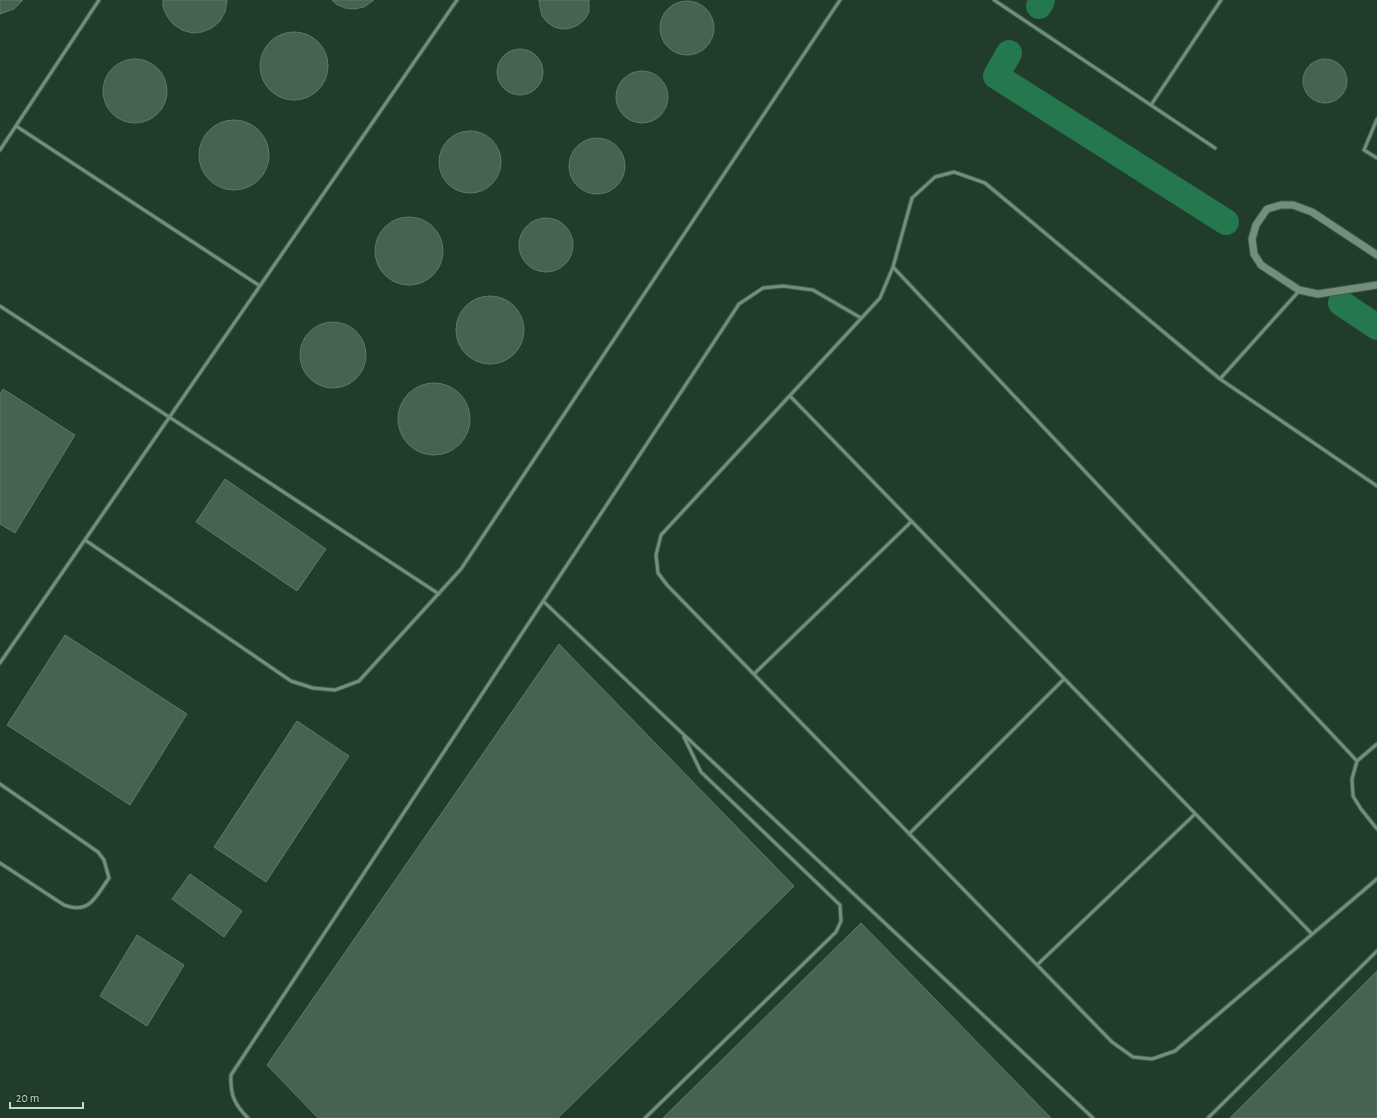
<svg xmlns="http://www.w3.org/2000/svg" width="1377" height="1118" font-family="'Alegreya Sans',sans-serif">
<rect width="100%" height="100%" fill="#223c2c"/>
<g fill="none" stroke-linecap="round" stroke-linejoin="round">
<path stroke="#25784d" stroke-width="26" d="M1039 6 1042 0
M1009 53 996 76 1226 222
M1341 303 1377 327"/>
</g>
<path fill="#476251" stroke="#5d7a67" d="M0 0H23L14 9 0 14Z
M163 0H227V1L225 12 220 21 212 28 202 32 192 33 182 30 173 24 167 16 163 7Z
M332 0H374L364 7 354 9 345 8 336 4Z
M539 0H589V12L585 19 578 25 571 28 562 29 554 27 547 22 542 16 540 7Z
M660 28a27 27 0 1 1 54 0a27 27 0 1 1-54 0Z
M260 66a34 34 0 1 1 68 0a34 34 0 1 1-68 0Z
M497 72a23 23 0 1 1 46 0a23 23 0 1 1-46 0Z
M103 91a32 32 0 1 1 64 0a32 32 0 1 1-64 0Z
M1303 81a22 22 0 1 1 44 0a22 22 0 1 1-44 0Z
M616 97a26 26 0 1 1 52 0a26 26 0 1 1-52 0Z
M199 155a35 35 0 1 1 70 0a35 35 0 1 1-70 0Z
M439 162a31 31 0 1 1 62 0a31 31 0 1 1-62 0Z
M569 166a28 28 0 1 1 56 0a28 28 0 1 1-56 0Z
M375 251a34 34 0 1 1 68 0a34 34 0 1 1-68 0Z
M519 245a27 27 0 1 1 54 0a27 27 0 1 1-54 0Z
M456 330a34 34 0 1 1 68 0a34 34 0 1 1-68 0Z
M300 355a33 33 0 1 1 66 0a33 33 0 1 1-66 0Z
M398 419a36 36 0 1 1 72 0a36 36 0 1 1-72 0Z
M3 389 75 435 15 533 0 524V394Z
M225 479 326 549 297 591 196 522Z
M65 635 187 714 130 805 7 725Z
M559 644 794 886 558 1118H318L267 1065Z
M297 721 349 756 266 882 214 847Z
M190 874 242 911 224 937 172 899Z
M861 923 1051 1118H663Z
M137 935 184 965 147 1026 100 996Z
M1377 971V1118H1230Z"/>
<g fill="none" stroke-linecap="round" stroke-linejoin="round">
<defs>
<path id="service" d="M994 0 1215 148
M1151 105 1221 0
M1377 119 1364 150 1377 158
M16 126 260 286
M0 150 99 0
M893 267 1357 761
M0 306 439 594
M1220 379 1299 291
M790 396 1312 934
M1377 486 1220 379 985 183 954 172 935 177 912 198 893 267 880 298 661 535 656 555 658 573 667 585 1112 1042 1133 1057 1152 1059 1175 1051 1377 879
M85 540 291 681 313 688 335 690 359 681 461 569 840 0
M543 601 683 734 1093 1118
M0 663 457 0
M754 674 911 522
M1377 744 1357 761 1352 779 1353 796 1361 809 1377 829
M0 784 98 852 104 860 109 878C96 896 90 915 64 905L0 863
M909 834 1064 679
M1037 965 1195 814
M248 1118C234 1104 230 1094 231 1075L739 304 763 288 783 286 813 290 861 318
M645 1118 836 932 841 921 840 905 701 772 684 737
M1208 1118 1377 951"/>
<path id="tertiary" d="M1377 255 1312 212 1293 205H1281L1267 209 1256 225 1252 239 1254 254 1261 265 1299 290 1318 294 1377 285"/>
</defs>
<use href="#service" stroke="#41594c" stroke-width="5"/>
<use href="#tertiary" stroke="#41594c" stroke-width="9"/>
<use href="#service" stroke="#728f7c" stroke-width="3"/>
<use href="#tertiary" stroke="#728f7c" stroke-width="7"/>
</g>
<path d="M10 1102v6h73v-6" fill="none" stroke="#c7d7cc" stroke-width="2"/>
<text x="16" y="1102" font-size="12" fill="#c7d7cc" stroke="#183223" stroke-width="3" paint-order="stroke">20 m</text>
</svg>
